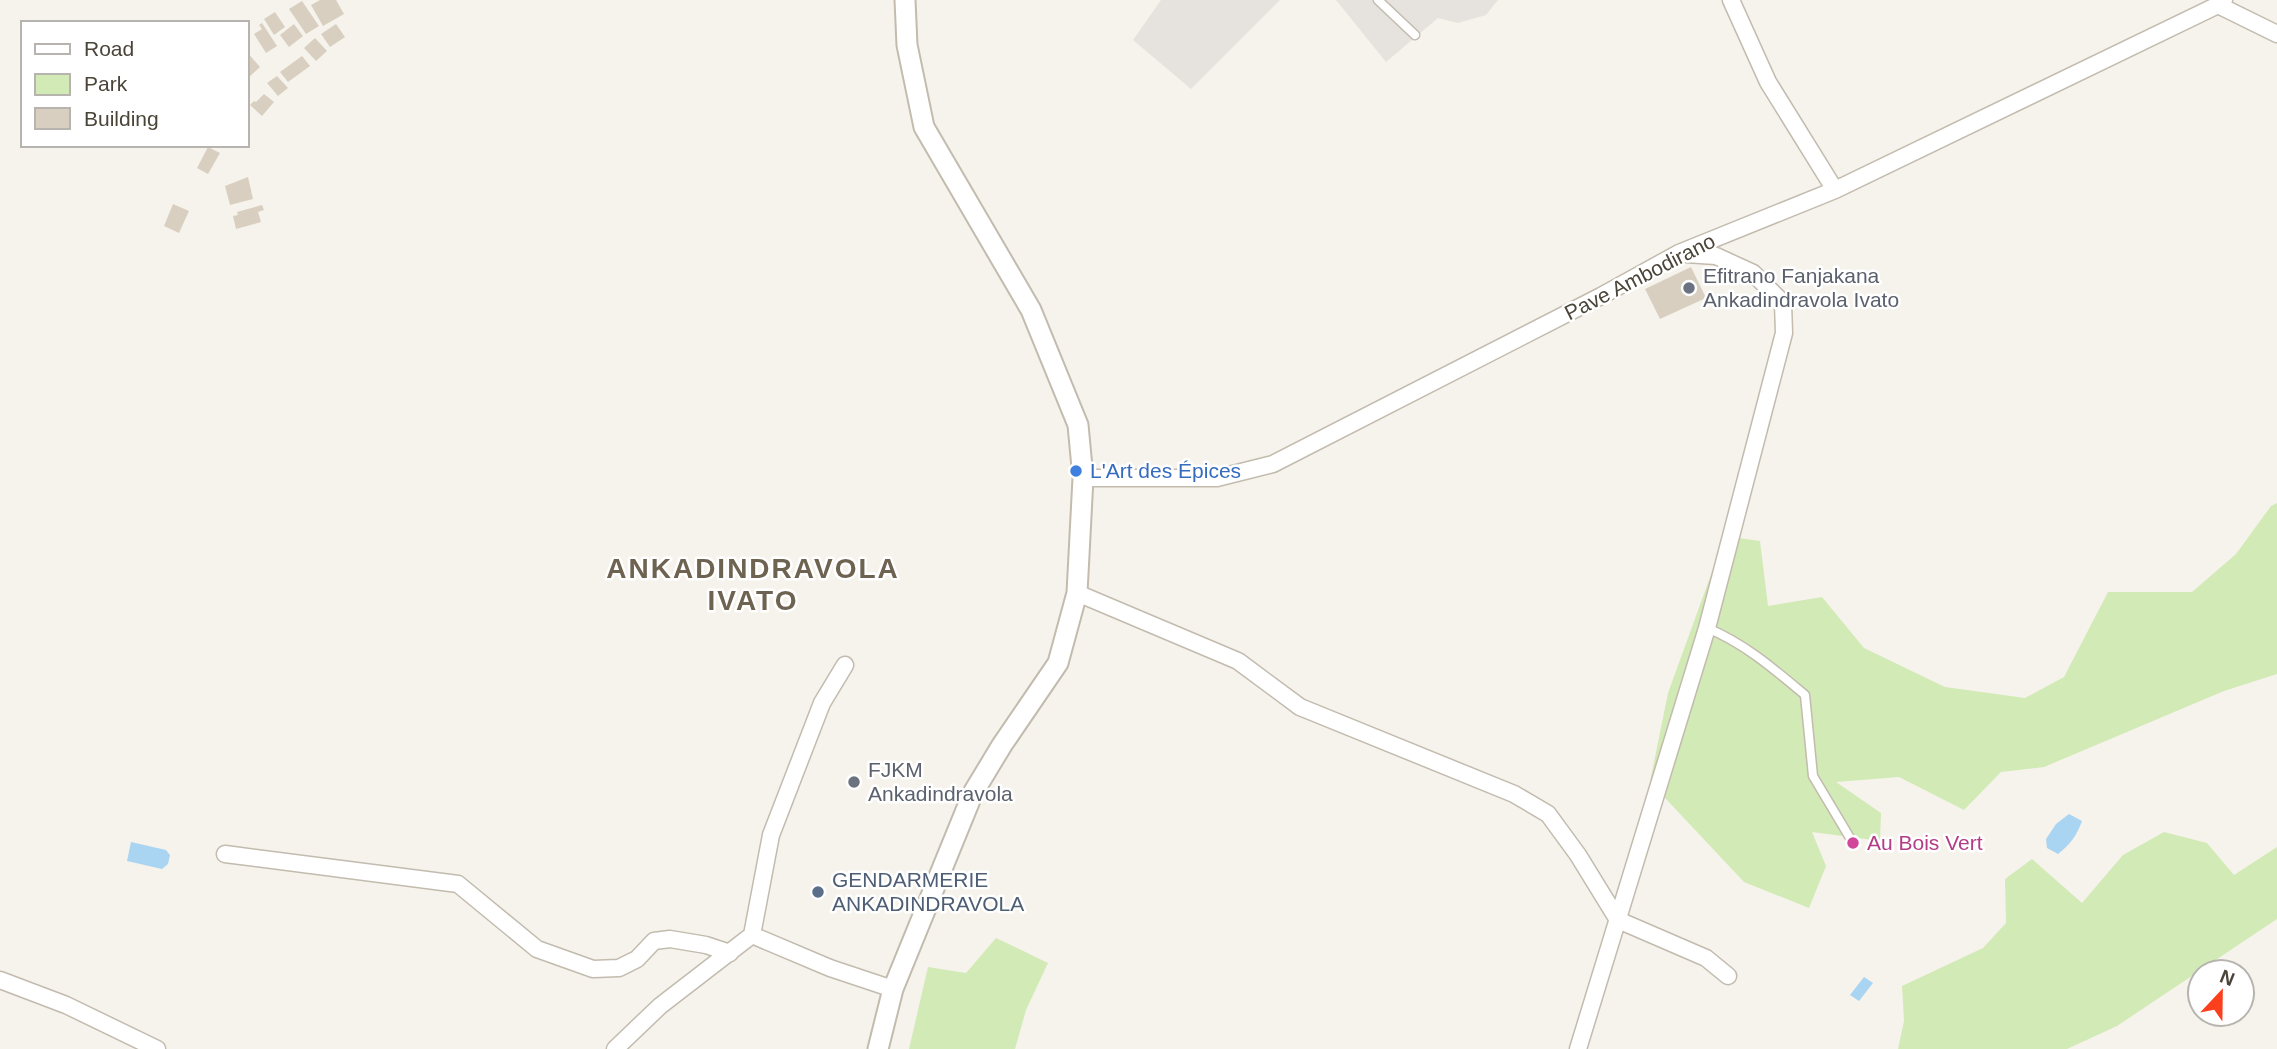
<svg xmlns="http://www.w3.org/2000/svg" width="2277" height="1049" font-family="Arial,sans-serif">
<rect width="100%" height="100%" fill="#f6f3ec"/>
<path fill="#e6e2dd" d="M1161 0H1280L1191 89 1133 40Z
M1336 0H1498L1486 15 1458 23 1438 18 1386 62Z"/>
<path fill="#d2eab5" d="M2277 503V674L2224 691 2044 767 2001 772 1964 810 1899 777 1836 782 1881 813 1880 841 1812 832 1826 866 1809 908 1744 882 1650 782 1668 693 1725 536 1760 541 1768 606 1822 597 1864 648 1945 687 2025 698 2064 677 2108 592H2192L2236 554 2271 506Z
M2164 832 2207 843 2234 875 2277 847V919L2117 1026 2067 1049H1898L1904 1021 1902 986 1983 948 2006 923 2005 879 2032 859 2082 903 2123 855Z
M996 938 1048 963 1026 1010 1015 1049H909L928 967 966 973Z"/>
<path fill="#a9d4f2" d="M2069 814 2082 821C2077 835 2070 845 2058 854L2047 848 2046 839 2056 824Z
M131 842 166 850 170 855 168 864 162 869 127 861Z
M1864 977 1873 983 1859 1001 1850 995Z"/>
<path fill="#d8cfc1" d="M320 0H336L344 14 323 26 311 5Z
M302 1 319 26 306 34 289 9Z
M275 12 285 27 274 35 264 19Z
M262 23 277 46 266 53 254 34 262 29 259 25Z
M294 24 303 36 289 47 280 35Z
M336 24 345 37 330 47 321 34Z
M315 38 327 51 316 61 304 48Z
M247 52 260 67 249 77 247 73Z
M302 56 310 66 288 82 280 72Z
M277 76 288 88 278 96 267 83Z
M264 94 274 102 262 116 250 105 254 101 256 102Z
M208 147 220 153 208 174 197 168Z
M248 177 253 199 230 205 225 186Z
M173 204 189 211 179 233 164 226Z
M262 205 264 210 258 212 261 222 236 229 233 216 238 215 237 212Z
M1691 267 1706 298 1660 319 1645 289Z"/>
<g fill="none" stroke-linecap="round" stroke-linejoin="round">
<defs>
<path id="service" d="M1378 0 1415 35
M1707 628C1744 643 1774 669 1805 695L1813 776 1853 843"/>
<path id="minor" d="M1731 0 1768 82 1835 190
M2218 5 2277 34
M1083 478H1217L1273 464 1601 296 1679 253 1835 190 2218 5 2224 0
M1077 593 1238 661 1300 707 1514 794 1548 814 1578 855 1618 920 1706 958 1728 976
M225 854 458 884 537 949 593 969 619 968 637 959 654 941 670 939 706 945 730 953
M752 935 771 835 822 703 845 665
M0 980 66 1005 157 1049
M615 1049 660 1006 752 935 830 968 893 989
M1578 1049 1707 628 1784 333 1783 303 1753 273 1716 256 1685 254"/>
<path id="tertiary" d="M878 1049 893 989 973 793 1002 745 1058 663 1077 593 1083 478 1078 425 1031 310 924 127 907 45 905 0"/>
</defs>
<use href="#service" stroke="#c2bbae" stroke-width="11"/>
<use href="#minor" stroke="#c2bbae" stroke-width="19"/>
<use href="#tertiary" stroke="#c2bbae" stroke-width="23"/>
<use href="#service" stroke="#fff" stroke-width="8"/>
<use href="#minor" stroke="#fff" stroke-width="16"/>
<use href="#tertiary" stroke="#fff" stroke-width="19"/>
</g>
<g fill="#6b7280" stroke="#fff" stroke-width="2.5">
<circle cx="1689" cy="288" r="7"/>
<circle cx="854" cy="782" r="7"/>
</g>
<circle fill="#3f7fe0" stroke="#fff" stroke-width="2.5" cx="1076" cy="471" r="7"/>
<circle fill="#d1479c" stroke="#fff" stroke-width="2.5" cx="1853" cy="843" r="7"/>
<circle fill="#5c6f8a" stroke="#fff" stroke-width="2.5" cx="818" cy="892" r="7"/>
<g text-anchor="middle" stroke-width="5" stroke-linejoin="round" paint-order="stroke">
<g font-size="21" fill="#5b616d" stroke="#fff" text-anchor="start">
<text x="1703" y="283">Efitrano Fanjakana<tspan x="1703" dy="24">Ankadindravola Ivato</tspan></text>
<text x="868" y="777">FJKM<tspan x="868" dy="24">Ankadindravola</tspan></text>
</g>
<g font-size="21" fill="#4b4439" stroke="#fff">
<text transform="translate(1640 277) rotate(-27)" y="7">Pave Ambodirano</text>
</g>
<g font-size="21" fill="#366cbe" stroke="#fff" text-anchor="start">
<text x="1090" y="478">L'Art des Épices</text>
</g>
<g font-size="21" fill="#b23c85" stroke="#fff" text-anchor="start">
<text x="1867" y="850">Au Bois Vert</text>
</g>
<g font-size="21" fill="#4e5e75" stroke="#fff" text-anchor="start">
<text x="832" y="887">GENDARMERIE<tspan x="832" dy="24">ANKADINDRAVOLA</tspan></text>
</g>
<g font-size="28" font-weight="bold" letter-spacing="2" fill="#6e6250" stroke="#fff">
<text x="753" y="578">ANKADINDRAVOLA<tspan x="753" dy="32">IVATO</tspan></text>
</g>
</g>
<rect x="21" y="21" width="228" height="126" fill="#ffffff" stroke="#b7b4b0" stroke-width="2"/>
<rect x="35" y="44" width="35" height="10" fill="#ffffff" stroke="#b7b4b0" stroke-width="2"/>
<text x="84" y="56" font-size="21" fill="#4b4439">Road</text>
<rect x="35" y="74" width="35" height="21" fill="#d2eab5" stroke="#b7b4b0" stroke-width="2"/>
<text x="84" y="91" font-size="21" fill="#4b4439">Park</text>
<rect x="35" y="108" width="35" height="21" fill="#d8cfc1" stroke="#b7b4b0" stroke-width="2"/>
<text x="84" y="126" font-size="21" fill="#4b4439">Building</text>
<g transform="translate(2221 993) rotate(22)"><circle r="33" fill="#ffffff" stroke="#b7b4b0" stroke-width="2"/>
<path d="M0-5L12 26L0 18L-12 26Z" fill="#fc3f1d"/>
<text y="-10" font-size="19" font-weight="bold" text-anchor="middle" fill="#4b4439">N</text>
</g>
</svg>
